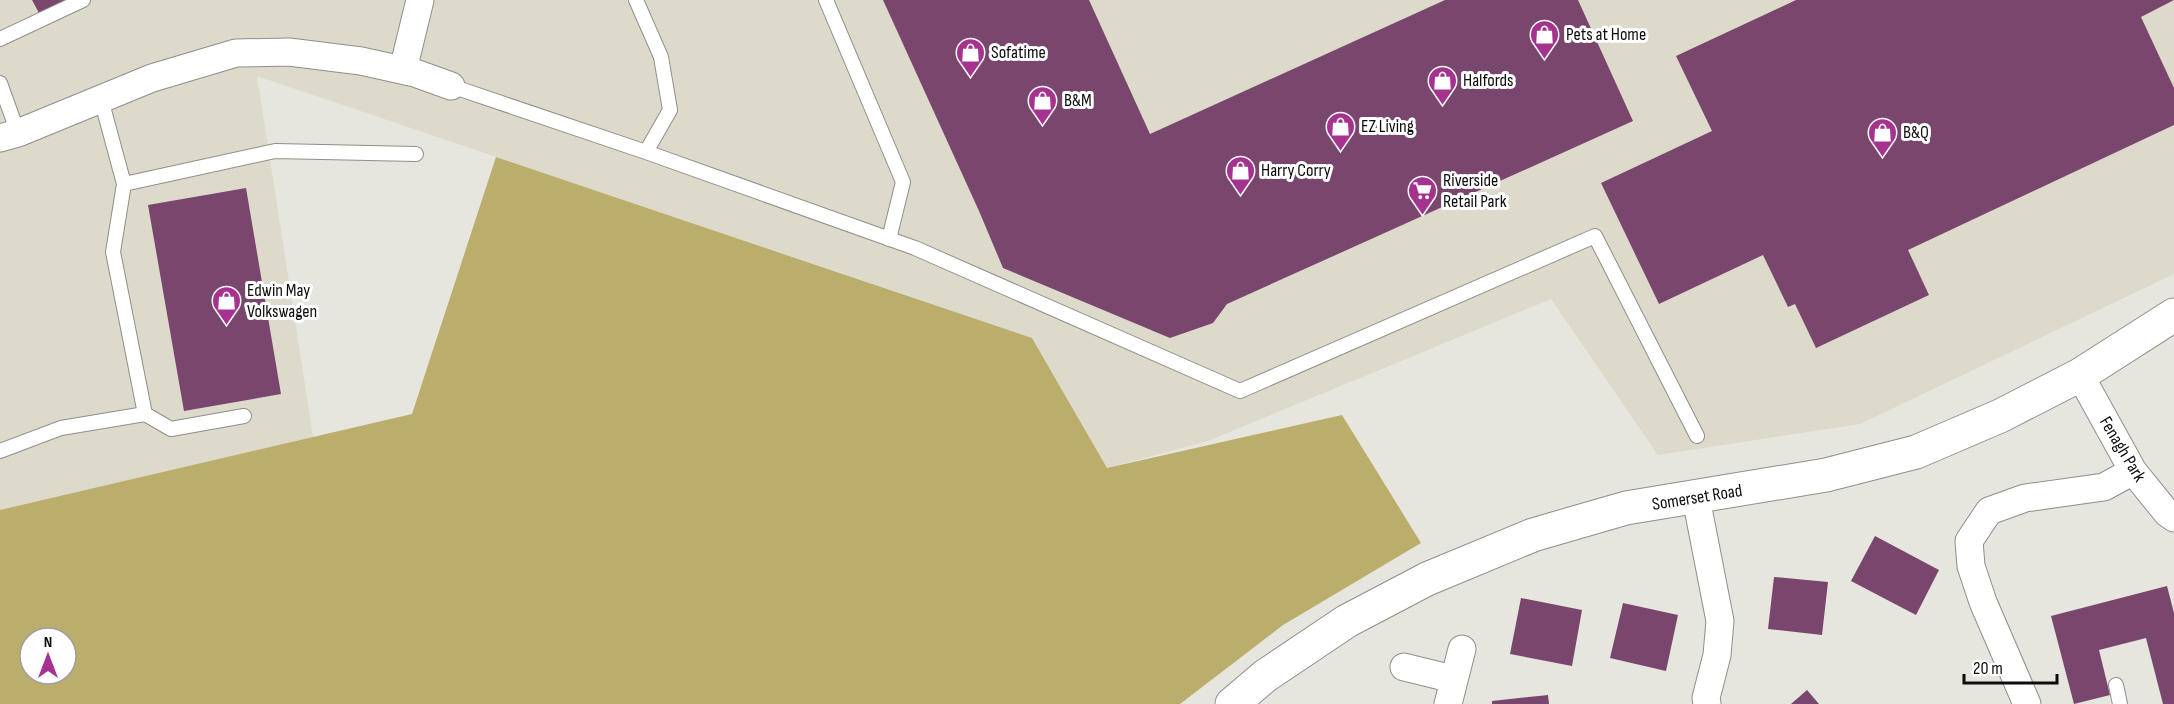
<svg xmlns="http://www.w3.org/2000/svg" width="2174" height="704" font-family="'Sofia Sans Condensed',sans-serif">
<rect width="100%" height="100%" fill="#e6e5de"/>
<path fill="#dddacb" d="M0 0H2174V274L1860 424 1658 455 1551 299 1208 441 1107 468 1032 338 257 76 313 437 0 515Z"/>
<path fill="#bbae6c" fill-rule="evenodd" d="M496 157 1032 338 1107 468 1342 415 1421 543 1283 625 1180 704H0V510L412 414ZM30 638H66V674H30Z"/>
<path fill="#79466d" d="M32 0H66L39 13Z
M883 0H1089L1150 134 1445 0H1578L1633 121 1227 304 1213 323 1170 338 1003 268 979 211Z
M1796 0H2174L2141 17 2174 88V125L1908 250 1929 295 1816 348 1795 304 1788 307 1763 255 1659 304 1601 183 1712 131 1676 56Z
M246 188 281 394 184 411 148 205Z
M1875 536 1939 570 1916 615 1851 581Z
M1774 577 1828 582 1822 635 1768 629Z
M2167 586 2174 613V704H2163L2146 638 2099 650 2110 695 2074 704 2051 616Z
M1521 598 1582 610 1572 666 1510 654Z
M1623 603 1678 615 1666 671 1610 658Z
M1807 690 1819 704H1791Z
M1548 695 1549 704H1492V701Z"/>
<g fill="none" stroke-linecap="round" stroke-linejoin="round">
<defs>
<path id="service" d="M636 0 661 57 670 110 646 152
M826 0 903 182 889 239
M0 39 83 0
M0 83 18 133
M451 86 646 152 915 248 1240 391 1595 236 1697 436
M101 99 124 184 113 252 145 414 171 429 244 416
M124 184 275 151 416 154
M0 451 61 428 145 414
M2116 685 2120 704"/>
<path id="minor" d="M403 70 420 0
M0 138 18 133 152 78 236 53 289 52 361 61 415 73 451 86
M2080 375 2133 471 2167 513 2174 518
M1696 498 1720 621 1717 655 1706 698 1707 704
M1404 667 1453 679
M1448 704 1462 649
M2027 704 1983 602 1971 566 1969 541 1989 511 2025 498 2104 487 2133 471"/>
<path id="tertiary" d="M1232 704 1265 676 1347 621 1427 579 1533 535 1626 508 1826 475 1916 452 2000 416 2080 375 2174 315"/>
</defs>
<use href="#service" stroke="#8f8e88" stroke-width="16"/>
<use href="#minor" stroke="#8f8e88" stroke-width="29"/>
<use href="#tertiary" stroke="#8f8e88" stroke-width="35"/>
<use href="#service" stroke="#fff" stroke-width="14"/>
<use href="#minor" stroke="#fff" stroke-width="27"/>
<use href="#tertiary" stroke="#fff" stroke-width="33"/>
</g>
<defs>
<symbol id="shop-pin" viewBox="-11 -11 22 30"><path d="M0 17L-7.5 6A9.5 9.5 0 1 1 7.5 6Z" fill="#a4328e" stroke="#fff"/><path d="M-5-2.5h2.3a2.7 3.5 0 0 1 5.4 0H5L5.5 6h-11ZM-1.5-2.5h3a1.5 2.3 0 0 0-3 0Z" fill="#fff"/></symbol>
<symbol id="supermarket-pin" viewBox="-11 -11 22 30"><path d="M0 17L-7.5 6A9.5 9.5 0 1 1 7.5 6Z" fill="#a4328e" stroke="#fff"/><path d="M-6-5.5h2.5l.6 2H6L4.5 2H-2.5L-4.4-4H-6ZM-1.5 3.2a1.3 1.3 0 1 0 .1 0ZM3 3.2a1.3 1.3 0 1 0 .1 0Z" fill="#fff"/></symbol>
</defs>
<g fill-rule="evenodd">
<use href="#shop-pin" x="1528" y="18" width="33" height="45"/>
<use href="#shop-pin" x="954" y="36" width="33" height="45"/>
<use href="#shop-pin" x="1426" y="64" width="33" height="45"/>
<use href="#shop-pin" x="1026" y="84" width="33" height="45"/>
<use href="#shop-pin" x="1324" y="110" width="33" height="45"/>
<use href="#shop-pin" x="1866" y="116" width="33" height="45"/>
<use href="#shop-pin" x="1224" y="154" width="33" height="45"/>
<use href="#supermarket-pin" x="1406" y="174" width="33" height="45"/>
<use href="#shop-pin" x="210" y="284" width="33" height="45"/>
</g>
<g text-anchor="middle" stroke-width="6" stroke-linejoin="round" paint-order="stroke">
<g font-size="18" fill="#0c0c0a" stroke="#fff" text-anchor="start">
<text x="1566" y="40">Pets at Home</text>
<text x="991" y="58">Sofatime</text>
<text x="1463" y="86">Halfords</text>
<text x="1064" y="106">B&amp;M</text>
<text x="1361" y="132">EZ Living</text>
<text x="1903" y="138">B&amp;Q</text>
<text x="1261" y="176">Harry Corry</text>
<text x="1443" y="186">Riverside<tspan x="1443" dy="21">Retail Park</tspan></text>
<text x="247" y="296">Edwin May<tspan x="247" dy="21">Volkswagen</tspan></text>
</g>
<g font-size="18" fill="#0c0c0a" stroke="#fff">
<text transform="translate(2123 449) rotate(59)" y="6">Fenagh Park</text>
<text transform="translate(1697 497) rotate(-9)" y="6">Somerset Road</text>
</g>
</g>
<g transform="translate(48 656)"><circle r="28" fill="#ffffff" stroke="#9e9e9d" stroke-width="1.5"/>
<path d="M0-4.5L10 22L0 15L-10 22Z" fill="#a4328e"/>
<text y="-9" font-size="16" font-weight="bold" text-anchor="middle" fill="#0c0c0a">N</text>
</g>
<path d="M1964 674v9h93v-9" fill="none" stroke="#0c0c0a" stroke-width="3"/>
<text x="1973" y="674" font-size="18" fill="#0c0c0a" stroke="#ffffff" stroke-width="4.5" paint-order="stroke">20 m</text>
</svg>
